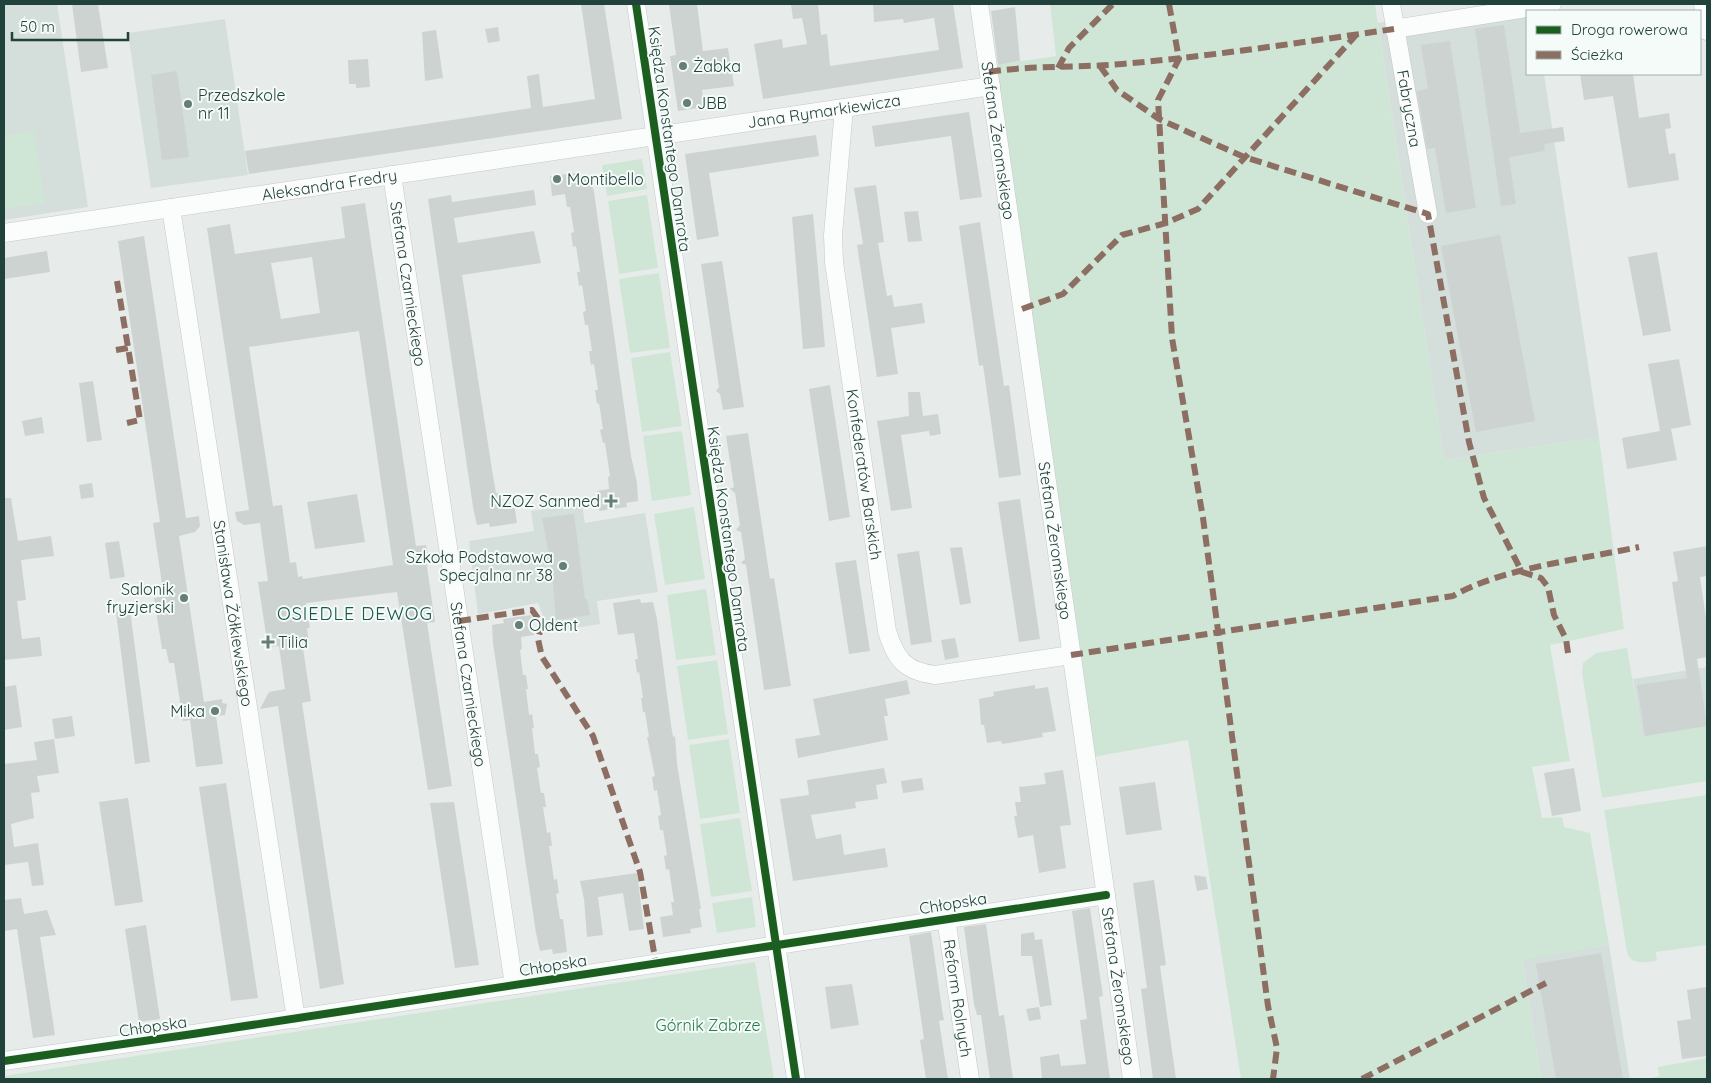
<svg xmlns="http://www.w3.org/2000/svg" width="1711" height="1083" font-family="Quicksand,sans-serif">
<rect width="100%" height="100%" fill="#e7ecea"/>
<path fill="#d4deda" d="M4 4H57L88 207 4 220Z
M1509 4 1527 11V74H1544L1599 437 1444 460 1378 23Z
M225 19 248 175 151 188 128 33Z
M582 504 585 523 645 513 658 592 597 601 600 624 549 632 538 603 478 614 469 541 534 531 531 511Z
M1707 667V726L1642 737 1633 679Z
M1609 945 1630 1079H1541L1522 959Z"/>
<path fill="#cfe6d7" d="M1050 4H1375L1444 460 1599 437 1624 629 1550 645 1570 761 1532 767 1542 818 1562 817 1564 827 1590 833 1609 945 1522 960 1541 1079H1241L1188 740 1093 757 996 65 1056 56Z
M34 131 45 203 4 209V136Z
M642 159 647 189 607 196 602 165Z
M647 195 658 268 619 274 608 201Z
M659 273 670 348 630 353 619 279Z
M670 352 682 426 642 432 631 358Z
M682 431 691 495 652 501 643 436Z
M694 507 705 579 665 585 654 514Z
M706 589 716 655 676 660 667 595Z
M1627 648 1642 736 1707 726V781L1602 798 1582 673 1583 663 1596 653Z
M717 660 728 734 688 740 677 666Z
M729 739 740 813 700 819 689 745Z
M1707 795V945L1656 952 1657 961C1645 962 1631 966 1627 952L1604 810Z
M740 818 752 891 711 897 700 824Z
M752 897 756 927 717 933 712 903Z
M755 962 774 1079H4V1076Z
M1707 1058V1079H1648L1659 1076 1658 1067Z"/>
<path fill="#cdd3d1" fill-rule="evenodd" d="M72 4H98L108 68 81 72Z
M581 4H604L622 119 249 174 245 151 531 108 527 76 539 74 543 107 595 99Z
M669 4H697L703 51 728 48 734 86 702 90 704 107 678 111 670 56 676 55Z
M791 4H818L821 35 827 34 830 66 939 50 934 18 904 23 903 19 874 22 873 4H953L963 68 763 99 754 44 782 39 783 48 807 44 802 18 793 19Z
M1015 7 1020 61 998 65 991 11Z
M1504 25 1520 133 1563 127 1565 141 1544 144 1545 151 1509 157 1516 204 1501 206 1475 29Z
M498 27 500 41 488 43 485 29Z
M436 30 443 78 425 81 422 32Z
M1450 41 1476 208 1446 213 1435 148 1427 149 1417 91 1428 89 1421 45Z
M368 59 370 87 356 88V84H349L348 60Z
M177 71 189 157 162 160 151 75Z
M1580 74H1633L1639 118 1669 113 1671 128 1665 129 1669 154 1675 153 1679 180 1628 188 1613 96 1584 100Z
M969 112 982 197 960 200 951 136 875 147 872 126Z
M816 135 819 156 709 173 719 236 697 240 685 154Z
M577 173V177L589 175 594 192 631 456 637 483 638 501 626 503 627 507 599 511 597 491 609 489 608 477 610 476 605 443H603L600 430 603 429 599 403 597 404 595 390H598L594 364 591 365 589 351H592L588 325H585L583 312 586 311 582 285 579 286 577 272H580L576 246 573 247 571 233 574 232 570 207H567L565 194 552 196 550 176Z
M876 185 884 242 878 243 887 296 892 295 894 307 922 303 925 323 891 328 898 374 877 377 857 245 863 244 854 188Z
M534 190 536 205 454 218 458 243 534 231 541 263 462 275 493 476 496 493H499L501 506 514 504 517 523 490 527 489 523 477 525 473 507 428 199 451 195 452 202Z
M365 203 416 546 426 545 429 560H426L435 622 427 623 452 786 428 790 397 592 306 603 310 628H307L309 642H302L311 701 302 703 344 984 320 989 278 706 260 709 269 692 285 689 279 646 268 647 258 582 268 581 260 523 244 525 237 521 235 512 249 510 207 228 230 224 235 254 345 238 341 207ZM312 257 320 313 281 319 271 263ZM359 331 393 565 303 579 302 576 298 577 296 562 290 563 282 505 273 506 249 347Z
M918 211 922 241 908 242 904 212Z
M813 214 825 347 803 349 792 217Z
M980 222 1004 386 1009 385 1021 475 999 478 983 365 979 366 959 226Z
M1500 235 1535 421 1476 432 1441 246Z
M144 236 186 518 199 516 200 526 195 532 179 536 204 702 222 699V703L227 704 225 715 216 716 223 764 196 767 190 720 183 721 174 663H169L166 649H162L154 598 160 597 157 585 162 584 153 523 160 522 118 241Z
M47 251 50 272 4 279V258Z
M1657 252 1671 331 1643 336 1628 257Z
M722 261 744 407 723 410 720 394 716 391 719 387 701 264Z
M1679 359 1691 425 1671 429 1677 460 1627 469 1622 438 1660 431 1648 364Z
M93 381 102 440 87 442 79 383Z
M830 385 850 517 829 521 809 389Z
M908 392H920L923 416 938 414 941 434 930 436 929 431 901 435 912 508 891 511 877 421 909 416Z
M42 417 44 433 25 436 22 421Z
M748 433 770 579 774 578 791 686 764 690 746 565 741 563 745 559 741 532 736 530 740 525 735 493 730 489 734 487 726 436Z
M92 483 94 497 81 499 79 485Z
M357 494 365 542 315 549 307 502Z
M4 498H11L18 541 51 536 54 556 21 560 26 600 17 601 22 639 40 637 42 656 4 660Z
M1020 499 1040 639 1019 642 998 502Z
M574 514 585 599H587L590 615 556 620 552 570 542 518Z
M119 541 125 577 110 579 105 543Z
M1707 546V576L1700 577 1707 625V657L1697 659 1707 726 1645 736 1637 685 1687 678 1672 582 1678 581 1673 552Z
M962 547 971 603 960 605 950 548Z
M919 551 932 642 911 645 897 554Z
M856 560 870 651 849 654 835 563Z
M640 599 641 603 653 602 657 619 671 725 673 737 675 736 677 764 701 909H699L702 927 690 929 691 933 663 937 660 917 673 915 671 902H674L669 869 666 870 664 856 667 855 663 830H660L658 816 661 815 657 790 654 791 652 777 655 776 647 737H649L645 712H643L641 698H643L639 672 637 673 635 659H638L634 633 618 635 613 603Z
M130 610 150 762 135 764 116 612Z
M531 615 534 635 521 637 522 649 520 650 523 675H526L528 689H526L529 715 532 714 534 728H532L535 754H538L540 767 537 768 541 793H544L546 807H543L547 833 550 832 552 846H549L554 880 557 879 559 893 556 894 560 919H563L567 952 553 954 552 949 540 951 536 933 493 643 492 625 504 623 503 619Z
M955 638 959 657 945 660 941 640Z
M907 680 910 694 885 699 888 716H884L888 740 798 758 795 739 820 735 813 699Z
M16 685 22 727 4 730V687Z
M1035 685V689L1048 687 1056 731 1042 733 1043 737 1015 742 1002 744 1001 741 987 743 984 725H981L979 699 994 696 993 692Z
M72 716 75 736 55 739 52 719Z
M54 739 59 773 37 776 40 792 31 793 34 818 11 824 14 847 38 843 44 885 32 886 28 862 4 865V764L37 760 34 742Z
M884 768 887 783 876 785 878 799 855 802 856 808 811 815 816 839 841 834 844 855 885 848 888 867 793 881 780 799 809 795 807 780Z
M1574 768 1581 811 1552 816 1544 773Z
M1063 770 1071 825 1060 826 1066 868 1039 873 1033 835 1018 838 1014 816H1017L1015 802H1021L1019 787 1046 784 1044 773Z
M922 778 924 790 903 793 901 781Z
M1155 782 1162 830 1126 835 1119 787Z
M226 783 258 998 231 1001 199 787Z
M128 798 143 902 115 906 99 802Z
M454 802 479 965 455 968 430 803Z
M637 873 644 929 629 931 623 893 598 897 603 935 587 937 584 899 580 881Z
M1194 875 1206 877 1208 889 1197 891Z
M1154 880 1166 965 1160 966 1176 1079H1153L1141 989 1147 988 1133 883Z
M21 898 24 914 47 910 56 935 40 937 55 1035 33 1038 17 929 4 931V900Z
M1090 908 1103 996 1099 997 1110 1079H1042L1040 1057 1059 1054 1061 1066 1086 1064 1080 1020 1087 1019 1072 911Z
M986 924 999 1016 1004 1015 1013 1079H990L981 1015H977L974 1004 964 927Z
M146 925 160 1019 139 1022 125 929Z
M931 932 942 1009 944 1020 939 1021 948 1079H926L920 1040 924 1039 909 936Z
M1034 932 1035 940 1042 939 1052 1005 1040 1007 1032 956H1021V934Z
M1601 953 1623 1079H1556L1536 964Z
M852 984 859 1025 831 1029 825 987Z
M1707 987V1056L1682 1059 1677 1021 1691 1019 1687 990Z
M1039 1007 1041 1019 1029 1021 1026 1009Z"/>
<g fill="none" stroke-linecap="round" stroke-linejoin="round">
<defs>
<g id="street">
<path d="M636 4 796 1079"/>
<path id="s1" d="M979 4 1132 1079"/>
<path id="s2" d="M1391 4 1428 214"/>
<path d="M1703 4 1707 31"/>
<path d="M1394 29 1552 4"/>
<path id="s3" d="M844 108 833 235 834 262 887 631C896 660 905 671 935 675L1071 655"/>
<path id="s4" d="M392 175 514 985"/>
<path id="s5" d="M171 208 296 1019"/>
<path id="s6" d="M4 233 991 86"/>
<path id="s7" d="M946 918 970 1079"/>
<path d="M4 1061 193 1034 1106 895"/>
</g>
</defs>
<use href="#street" stroke="#c4c9c7" stroke-width="19"/>
<use href="#street" stroke="#fbfcfc" stroke-width="18"/>
<path stroke="#8d6e63" stroke-width="6" stroke-dasharray="12 6" stroke-linecap="butt" d="M1169 4 1179 59 1158 100 1172 338 1203 518 1268 1006 1277 1048 1273 1079
M1100 66 1117 90 1159 119 1244 157 1428 214 1469 442 1484 498 1522 572 1541 578 1548 587 1554 615 1566 639 1568 653
M1058 68 1069 48 1113 4
M989 72C1033 65 1077 68 1122 64 1213 56 1304 42 1394 29
M117 281 140 420 127 423
M1022 309 1063 294 1122 235 1166 223 1198 209 1357 34
M116 350 128 348
M459 621 532 610 542 624 538 639 542 657 593 736 640 872 656 964
M1071 655 1453 596C1501 568 1583 559 1639 547
M1362 1079 1546 983"/>
<defs>
<path id="cycleway" d="M636 4 796 1079
M4 1061 193 1034 1106 895"/>
</defs>
<use href="#cycleway" stroke="#f5fbf8" stroke-width="11"/>
<use href="#cycleway" stroke="#1b5e20" stroke-width="8"/>
</g>
<g fill="#667e78" stroke="#f5fbf8" stroke-width="2">
<circle cx="683" cy="66" r="5"/>
<circle cx="687" cy="103" r="5"/>
<circle cx="188" cy="104" r="5"/>
<circle cx="557" cy="179" r="5"/>
<path d="M608.5 493.5h5v5h5v5h-5v5h-5v-5h-5v-5h5z"/>
<circle cx="563" cy="566" r="5"/>
<circle cx="184" cy="598" r="5"/>
<circle cx="519" cy="625" r="5"/>
<path d="M265.5 634.5h5v5h5v5h-5v5h-5v-5h-5v-5h5z"/>
<circle cx="215" cy="711" r="5"/>
</g>
<g text-anchor="middle" stroke-width="4" stroke-linejoin="round" paint-order="stroke">
<g font-size="16" fill="#21423b" stroke="#f5fbf8" text-anchor="start">
<text x="693" y="72">Żabka</text>
<text x="198" y="101">Przedszkole<tspan x="198" dy="18">nr 11</tspan></text>
<text x="697" y="109">JBB</text>
<text x="567" y="185">Montibello</text>
<text x="600" y="507" text-anchor="end">NZOZ Sanmed</text>
<text x="553" y="563" text-anchor="end">Szkoła Podstawowa<tspan x="553" dy="18">Specjalna nr 38</tspan></text>
<text x="174" y="595" text-anchor="end">Salonik<tspan x="174" dy="18">fryzjerski</tspan></text>
<text x="529" y="631">Oldent</text>
<text x="278" y="648">Tilia</text>
<text x="205" y="717" text-anchor="end">Mika</text>
</g>
<g font-size="16" fill="#21423b" stroke="#f5fbf8">
<text dy="6" stroke="none"><textPath href="#s2" startOffset="106">Fabryczna</textPath></text>
<text dy="6" stroke="none"><textPath href="#s6" startOffset="829">Jana Rymarkiewicza</textPath></text>
<text transform="translate(670 139) rotate(82)" y="6">Księdza Konstantego Damrota</text>
<text dy="6" stroke="none"><textPath href="#s1" startOffset="138">Stefana Żeromskiego</textPath></text>
<text dy="6" stroke="none"><textPath href="#s6" startOffset="329">Aleksandra Fredry</textPath></text>
<text dy="6" stroke="none"><textPath href="#s4" startOffset="110">Stefana Czarnieckiego</textPath></text>
<text dy="6" stroke="none"><textPath href="#s3" startOffset="369">Konfederatów Barskich</textPath></text>
<text transform="translate(729 539) rotate(82)" y="6">Księdza Konstantego Damrota</text>
<text dy="6" stroke="none"><textPath href="#s1" startOffset="542">Stefana Żeromskiego</textPath></text>
<text dy="6" stroke="none"><textPath href="#s5" startOffset="410">Stanisława Żółkiewskiego</textPath></text>
<text dy="6" stroke="none"><textPath href="#s4" startOffset="515">Stefana Czarnieckiego</textPath></text>
<text transform="translate(953 903) rotate(-9)" y="6">Chłopska</text>
<text transform="translate(553 965) rotate(-9)" y="6">Chłopska</text>
<text dy="6" stroke="none"><textPath href="#s1" startOffset="992">Stefana Żeromskiego</textPath></text>
<text dy="6" stroke="none"><textPath href="#s7" startOffset="81">Reform Rolnych</textPath></text>
<text transform="translate(153 1026) rotate(-8)" y="6">Chłopska</text>
</g>
<g font-size="16" fill="#277d4d" stroke="#f5fbf8">
<text x="708" y="1031">Górnik Zabrze</text>
</g>
<g font-size="18" letter-spacing="1" fill="#1b574b" stroke="#f5fbf8">
<text x="355" y="620">OSIEDLE DEWOG</text>
</g>
</g>
<rect width="1711" height="1083" fill="none" stroke="#21423b" stroke-width="10"/>
<rect x="1526" y="10" width="175" height="65" fill="#f5fbf8" stroke="#a0b1ac"/>
<rect x="1536" y="26" width="25" height="8" fill="#1b5e20" stroke="#a0b1ac"/>
<text x="1571" y="35" font-size="15" fill="#21423b">Droga rowerowa</text>
<rect x="1536" y="51" width="25" height="8" fill="#8d6e63" stroke="#a0b1ac"/>
<text x="1571" y="60" font-size="15" fill="#21423b">Ścieżka</text>
<path d="M12 32v8h116v-8" fill="none" stroke="#21423b" stroke-width="2.5"/>
<text x="20" y="32" font-size="15" fill="#21423b" stroke="#f5fbf8" stroke-width="4" paint-order="stroke">50 m</text>
</svg>
